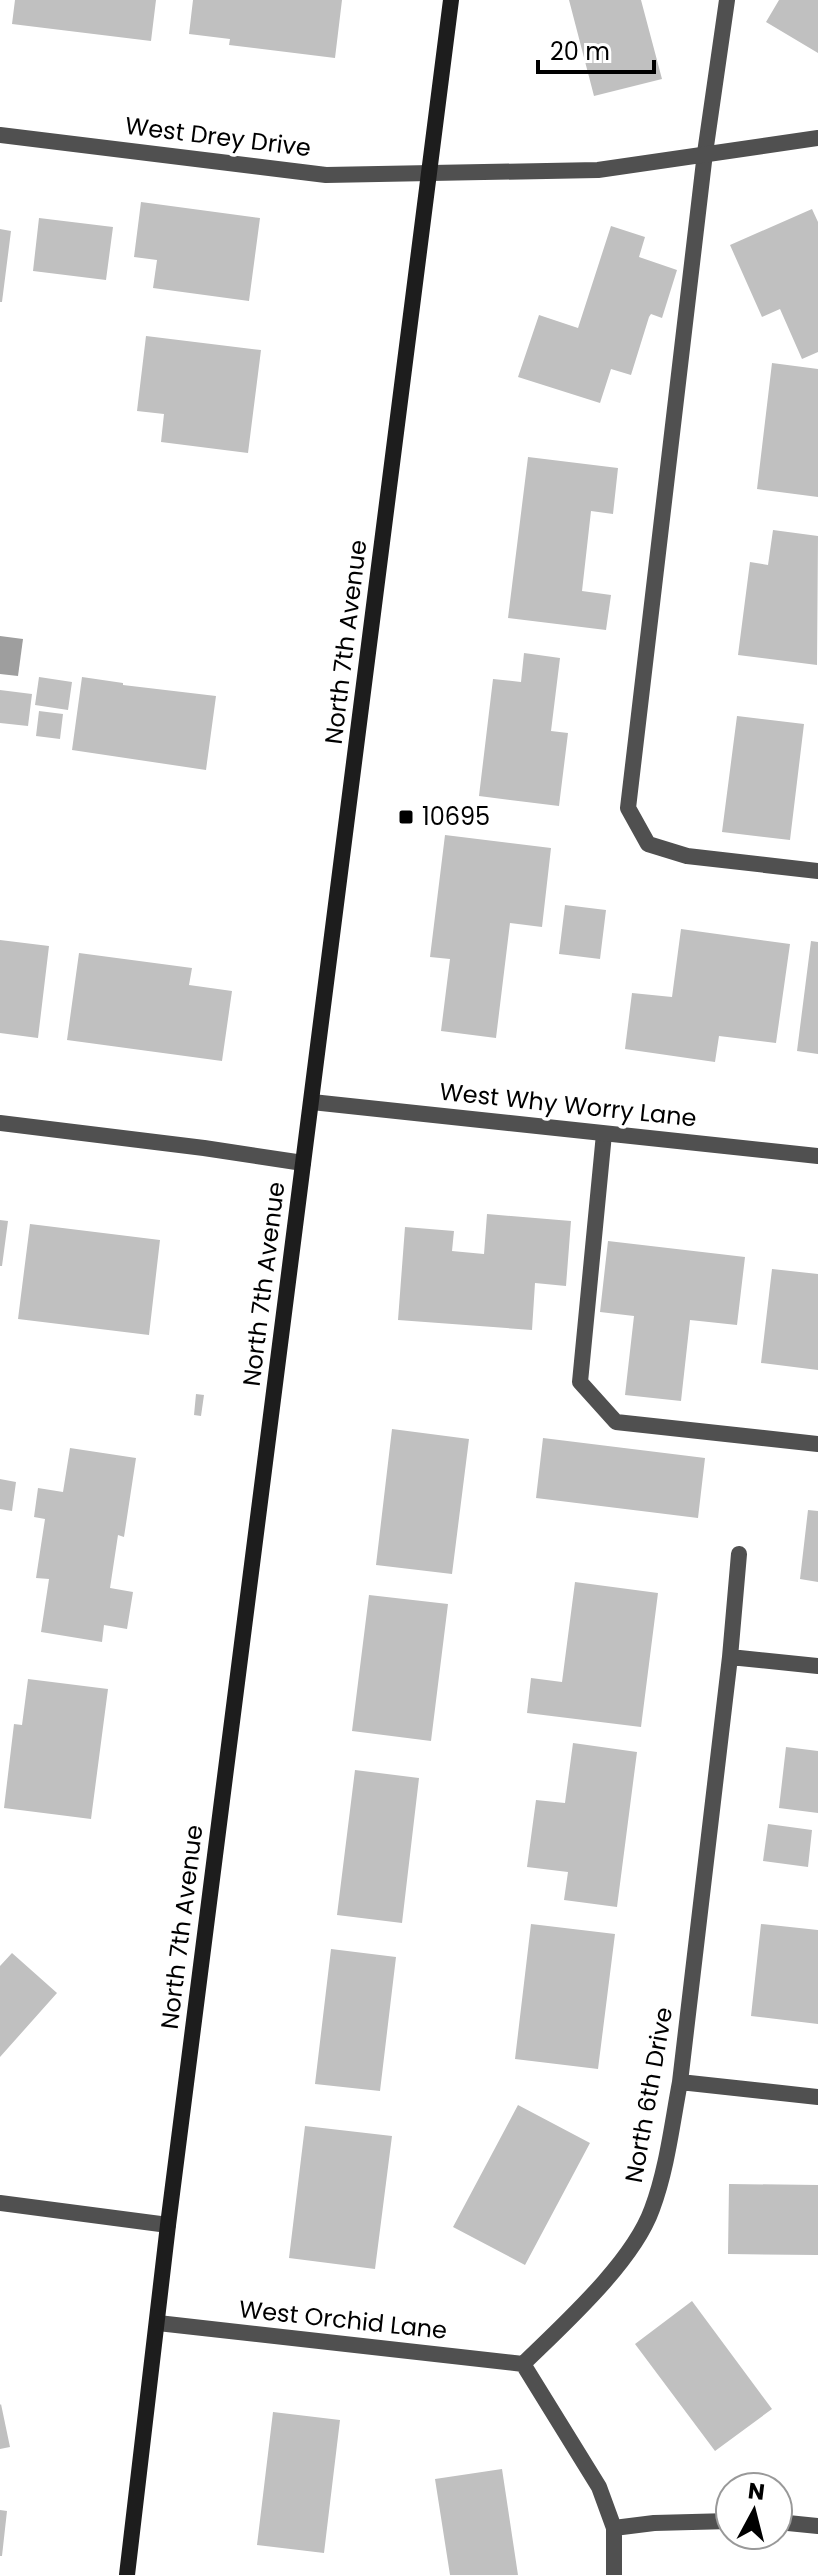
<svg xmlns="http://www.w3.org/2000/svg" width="818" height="2575" font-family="Poppins,sans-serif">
<rect width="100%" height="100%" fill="#fff"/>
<path fill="#9e9e9e" d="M0 636 23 639 18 676 0 674Z"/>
<path fill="#c0c0c0" d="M15 0H156L151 41 12 24Z
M193 0H342L335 58 229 45 230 39 189 34Z
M569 0H641L662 79 594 96Z
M779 0H818V53L766 22Z
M141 202 260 218 249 301 153 288 157 260 134 257Z
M812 209 818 222V352L802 359 780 309 762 317 730 245Z
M39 218 113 227 106 280 33 271Z
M611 226 645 237 639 257 677 270 662 318 651 314 649 317 631 375 611 369 600 403 518 377 539 315 578 328Z
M0 229 11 231 2 302H0Z
M146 336 261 350 248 453 161 442 164 414 137 411Z
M772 363 818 369V497L757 489Z
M528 457 618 468 613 514 591 511 582 591 611 595 606 630 508 618Z
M773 530 818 536 817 665 738 655 750 562 768 565Z
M524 653 560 658 551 731 568 733 559 806 479 796 493 679 521 682Z
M39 677 72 682 68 710 35 705Z
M82 677 123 683V685L216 696 206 770 72 750Z
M0 690 32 694 28 726 0 723Z
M39 711 63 714 60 739 36 736Z
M737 716 804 724 790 840 722 832Z
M445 835 551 848 542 927 510 923 496 1038 441 1031 450 959 430 957Z
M565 905 606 910 600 959 559 954Z
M681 929 790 944 776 1043 719 1036 715 1062 625 1049 632 993 672 997Z
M0 940 49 946 38 1038 0 1033Z
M811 941 818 942V1054L797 1051Z
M79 953 192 968 189 985 232 991 222 1061 67 1040Z
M487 1214 571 1221 566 1286 535 1283 532 1330 398 1320 405 1227 454 1231 452 1251 484 1254Z
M0 1220 8 1221 2 1266H0Z
M30 1224 160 1240 149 1335 18 1319Z
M608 1241 745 1257 737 1325 690 1320 681 1401 625 1395 634 1316 600 1312Z
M772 1269 818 1274V1370L761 1363Z
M196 1394 204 1395 201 1416 194 1415Z
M392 1429 469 1439 452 1574 376 1565Z
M543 1438 705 1458 698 1518 536 1498Z
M70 1448 136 1458 124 1537 118 1535 110 1588 133 1592 127 1629 104 1625 102 1642 41 1632 49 1579 36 1578 45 1519 34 1517 38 1488 63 1492Z
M0 1479 16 1482 12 1511 0 1509Z
M808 1510 818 1511V1582L800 1579Z
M575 1582 658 1593 641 1727 527 1713 531 1678 562 1682Z
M369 1595 448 1604 431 1741 352 1731Z
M28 1679 108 1689 91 1819 4 1808 14 1724 22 1725Z
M573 1743 637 1752 617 1907 564 1900 568 1872 527 1867 536 1800 565 1803Z
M786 1747 818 1751V1813L779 1808Z
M355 1770 419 1778 402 1923 337 1915Z
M768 1824 812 1830 808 1867 763 1861Z
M531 1924 615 1934 598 2069 515 2059Z
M761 1924 818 1930V2024L751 2016Z
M331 1949 396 1957 380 2091 315 2084Z
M12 1953 57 1993 0 2057V1966Z
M518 2105 590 2143 525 2265 453 2227Z
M305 2126 392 2136 375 2269 289 2258Z
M729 2184 818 2185V2255L728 2254Z
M692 2301 772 2409 715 2451 635 2344Z
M1 2404 10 2447 0 2449V2405Z
M273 2412 340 2420 324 2553 257 2545Z
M502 2469 518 2575H450L435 2479Z
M0 2510 7 2511 2 2556H0Z"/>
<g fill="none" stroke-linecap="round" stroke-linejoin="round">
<path stroke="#505050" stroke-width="16" d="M727 0 705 153 628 808 648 844 687 856 818 871
M604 1134 580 1382 616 1422 818 1444"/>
<path stroke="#505050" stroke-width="16" d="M0 135 326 175 598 170 818 138
M312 1102 818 1156
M0 1123 204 1148 303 1163
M730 1657 818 1666
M680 2082 818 2097
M0 2203 168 2225
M158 2323 523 2364
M523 2364C565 2323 633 2262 652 2209 667 2169 672 2124 680 2082L730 1657 739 1554
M523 2364 599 2487 614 2528V2575
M778 2522 818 2526
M614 2528 654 2523 730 2521"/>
<path stroke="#1d1d1d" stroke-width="16" d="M127 2575 168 2225 451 0"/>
</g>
<rect fill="#000" stroke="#fff" stroke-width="3" x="398" y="809" width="16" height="16" rx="4"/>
<g text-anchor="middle" stroke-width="7" stroke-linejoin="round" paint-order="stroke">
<g font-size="24" fill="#000" stroke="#fff">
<text transform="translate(218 137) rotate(7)" y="8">West Drey Drive</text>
<text transform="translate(346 642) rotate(-83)" y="8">North 7th Avenue</text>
<text transform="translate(568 1105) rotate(6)" y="8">West Why Worry Lane</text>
<text transform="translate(264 1284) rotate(-83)" y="8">North 7th Avenue</text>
<text transform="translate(182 1927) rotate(-83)" y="8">North 7th Avenue</text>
<text transform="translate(649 2095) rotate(-80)" y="8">North 6th Drive</text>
<text transform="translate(343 2320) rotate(6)" y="8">West Orchid Lane</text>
</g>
<g font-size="24" fill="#000" stroke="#fff" text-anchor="start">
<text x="422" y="825">10695</text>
</g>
</g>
<g transform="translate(754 2511) rotate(7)"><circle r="38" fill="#ffffff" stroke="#999999" stroke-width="2"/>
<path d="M0-6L14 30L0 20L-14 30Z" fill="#000000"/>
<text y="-12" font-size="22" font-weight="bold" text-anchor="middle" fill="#000000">N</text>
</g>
<path d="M538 60v12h116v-12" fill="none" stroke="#000000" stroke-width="4"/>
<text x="550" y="60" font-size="24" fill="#000000" stroke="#ffffff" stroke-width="6" paint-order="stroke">20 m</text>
</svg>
